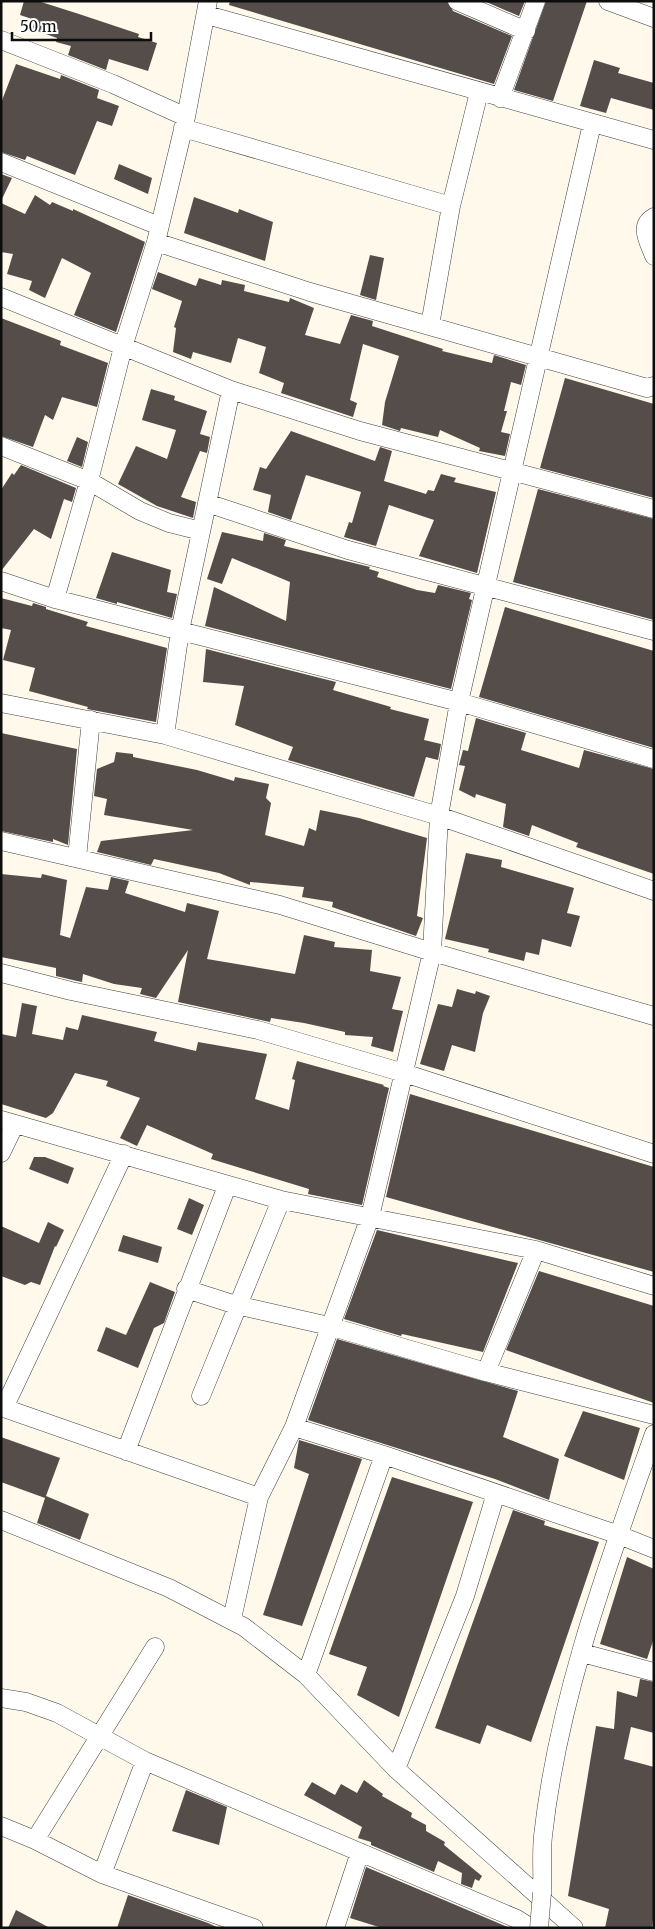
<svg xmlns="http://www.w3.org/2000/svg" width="655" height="1929" font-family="Merriweather,serif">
<rect width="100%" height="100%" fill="#fff9ec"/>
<path fill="#554d49" d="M24 1H38L79 14 139 34 138 37 157 43 148 71 109 59 106 70 68 55 71 46 56 42 57 38 32 29 35 20 20 15Z
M230 1H447L453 11 512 36 494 84 229 5Z
M484 1H525L519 16Z
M546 1H587L553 101 514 90Z
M594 60 620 68 618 73 654 83V110L611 98 606 113 580 106Z
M16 64 60 79 61 75 99 90 97 98 119 106 112 126 97 121 75 175 27 156 25 160 1 152V103Z
M119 164 152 178 148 194 114 179Z
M1 174 12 178 1 201Z
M35 195 50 205 52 202 73 211V209L145 242 116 332 74 315 91 273 62 258 45 298 29 290 32 281 7 274 13 254 1 252V203L25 214Z
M194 197 238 213 239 209 273 222 265 261 184 233Z
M370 255 384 258 376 300 360 295Z
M158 272 196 286 199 278 221 285 222 280 245 285 244 291 289 302 290 298 314 308 305 335 340 344 351 315 373 321 372 326 443 349 442 351 492 363 494 355 526 365 521 385 511 382 504 411H507L501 432 510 434 505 456 479 451 480 448 440 430 438 437 401 428 400 431 382 425 385 402 399 356 363 344 350 400 357 403 353 417 281 393 284 383 259 373 266 347 238 338 231 363 193 352 191 359 173 352 176 328 174 327 182 301 152 289Z
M1 318 61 341 60 345 108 363 97 407 62 397 53 420 45 415 33 447 1 436Z
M565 378 654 404V498L540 468Z
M151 389 175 396 174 400 207 411 200 434 210 437 207 453 200 451 181 497 196 502 193 518 157 506 118 484 136 446 167 459 176 430 142 420Z
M291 431 375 461 380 447 392 451 384 481 426 494 428 490 434 491 441 474 456 478 454 482 496 492 477 573 419 556 434 520 389 505 376 546 344 537 349 522 352 523 361 492 306 475 291 520 268 512 271 495 253 490 260 467 266 469Z
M77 437 88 442 82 467 67 461Z
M21 465 76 488 72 502 64 499 51 539 34 529 1 571V490L12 473 14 475Z
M538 489 654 519V620L513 582Z
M222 532 263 541 264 533 286 540 284 546 370 567 369 569 379 572 377 577 417 590 435 593 438 585 471 593 469 599 472 600 451 689 205 626 214 587 286 621 290 582 232 558 222 584 207 579Z
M112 552 171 570 167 592 177 594 172 618 117 602V604L96 598Z
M1 598 32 606 33 603 46 607V609L88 622 86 626 167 648 156 722 87 709 88 707 29 691 35 668 3 660 11 630 1 628Z
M505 607 654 651V748L479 697Z
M206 649 336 682 333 690 391 707 390 709 429 719 424 740 441 744 438 760 426 757 414 797 288 760 293 747 235 725 244 686 203 682Z
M476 718 526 733 521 750 579 768 584 750 654 769V874L576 847 578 843 532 825 529 836 503 827 506 804 476 794 475 798 459 790 465 766 459 765 463 750 468 751Z
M1 733 77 749 68 845 53 839V842L1 831Z
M116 752 133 754V757L197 770 234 781 235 777 269 784 266 798 271 803 265 835 304 846 309 828 316 831 320 810 359 818 427 838 417 916 423 918 416 936 332 907 333 902 302 897 304 887 250 882V885L219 873 154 859 151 865 97 852 101 841 193 830 104 815 107 799 94 796 97 769 114 762Z
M466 853 502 860 501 867 574 888 567 913 580 916 571 947 542 939 539 955 526 952 524 961 488 952 489 949 445 939Z
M1 874 41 878 42 874 67 880 60 935 70 938 86 887 108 890 111 877 129 881 125 893 185 912 187 903 219 911 207 959 295 974 304 935 335 942 334 947 372 950 370 971 401 977 392 1009 403 1011 393 1052 371 1046 373 1037 345 1035V1032L304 1023 271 1018 270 1022 178 1002 188 950 156 998 140 994 142 988 114 984 83 974 82 982 77 981 56 976V968L1 957Z
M457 989 475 994 476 991 490 996 483 1013 475 1052 452 1045 444 1071 420 1064 438 1004 452 1007Z
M22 1003 37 1006 32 1034 63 1040 66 1027 78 1030 82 1015 157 1032 154 1041 196 1051 198 1042 267 1054 255 1099 289 1110 295 1080 292 1079 297 1061 384 1085 383 1086 389 1088 362 1205 308 1194 309 1189 211 1159 213 1154 147 1125 137 1146 120 1138 140 1098 106 1086 108 1081 75 1073 53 1113 46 1118 1 1104V1034L16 1037Z
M410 1094 654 1167V1272L386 1197Z
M34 1157H45L74 1168 68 1184 29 1169Z
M189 1198 204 1205 192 1235 177 1229Z
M48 1222 64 1230 56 1247 55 1246 40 1285 31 1282 25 1285 1 1276V1226L39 1243Z
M377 1230 518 1263 483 1352 402 1334 401 1336 344 1319Z
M123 1235 162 1247 158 1263 118 1251Z
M539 1271 654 1306V1403L506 1350Z
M150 1282 175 1292 164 1323 154 1328 138 1368 97 1351 106 1327 126 1335Z
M337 1339 518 1391 503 1437 559 1459 549 1500 495 1479 308 1420Z
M583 1411 640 1428 624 1480 564 1456Z
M1 1437 60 1458 46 1496 89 1514 80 1540 37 1523 45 1498 1 1482Z
M299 1440 362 1459 302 1626 263 1615 309 1474 294 1468Z
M392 1477 473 1502 399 1717 357 1695 367 1667 329 1654Z
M513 1510 545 1521 544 1525 599 1542 531 1742 487 1725 480 1744 435 1728Z
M627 1557 654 1569V1638L647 1659 600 1644Z
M640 1679 654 1682V1733L631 1727 624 1759 654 1767V1911L652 1928H605L609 1909 568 1896 596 1726 614 1729 617 1691 637 1697Z
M364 1780 383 1794 382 1796 412 1813 411 1817 426 1825V1831L445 1842 444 1845 482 1876 479 1881 475 1879 472 1888 461 1884 462 1873 438 1861 434 1872 371 1845V1842L358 1838 362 1827 304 1795 312 1782 335 1795 341 1784 357 1793Z
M186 1790 227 1807 219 1845 172 1831Z
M366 1867 510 1928H382L350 1918Z
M128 1895 208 1923 219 1928H117Z
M16 1910 50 1928H8Z"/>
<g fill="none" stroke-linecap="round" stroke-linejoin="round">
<defs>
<path id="minor" d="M457 1 526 31
M608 1 654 18
M207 15 654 140
M1 40 113 84 186 117
M500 98 536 1
M183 128 451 206
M1 162 159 226
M654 217C638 226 649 242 654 256
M156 242 310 292 647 388 654 386
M1 297 231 390 360 431 654 509
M430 325 451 206 479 92
M1 446 89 481 140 511 169 523 201 531
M207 503 348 550 654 631
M1 581 55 599 459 702 654 759
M55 599 89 481 123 347 156 242 186 117 208 1
M1 703 165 735 439 816 654 891
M165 735 180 631 231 390
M1 841 280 905 432 952 654 1016
M77 858 91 720
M1 973 71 991 258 1030 404 1073 654 1154
M1 1120 281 1200 536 1250 654 1286
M1 1153 15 1124
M186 1289 236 1305 329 1326 486 1372 654 1415
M486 1372 536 1250
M201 1396 281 1200
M1 1407 259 1497
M4 1408 124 1154
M294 1427 384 1455 619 1535 654 1549
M126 1451 227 1186
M1 1520 169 1588 244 1627 306 1675 396 1769 574 1928
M232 1619 259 1497 294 1427 370 1217 432 952 439 816 459 702 592 124
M582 1653 654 1672
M306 1675 384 1455
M1 1698 26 1702 57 1713 145 1761 517 1919 531 1928
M396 1769 465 1596 496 1493
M1 1826 35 1840 102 1874 254 1928
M35 1840 155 1647
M102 1874 145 1761
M542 1893C543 1874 541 1854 543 1836 558 1698 608 1564 654 1434
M335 1928 360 1852"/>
</defs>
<use href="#minor" stroke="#404040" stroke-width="19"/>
<use href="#minor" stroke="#fff" stroke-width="18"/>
<defs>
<path id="minor-bridge" d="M539 1928 542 1893"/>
</defs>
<use href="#minor-bridge" stroke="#404040" stroke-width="19" stroke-linecap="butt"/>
<use href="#minor-bridge" stroke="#fff" stroke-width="18"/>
</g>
<rect width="655" height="1929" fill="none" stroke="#0d0d0d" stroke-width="5"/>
<path d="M12 32v8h139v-8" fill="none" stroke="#0d0d0d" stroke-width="2.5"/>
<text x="20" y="32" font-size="15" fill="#0d0d0d" stroke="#ffffff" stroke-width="4" paint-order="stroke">50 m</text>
</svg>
